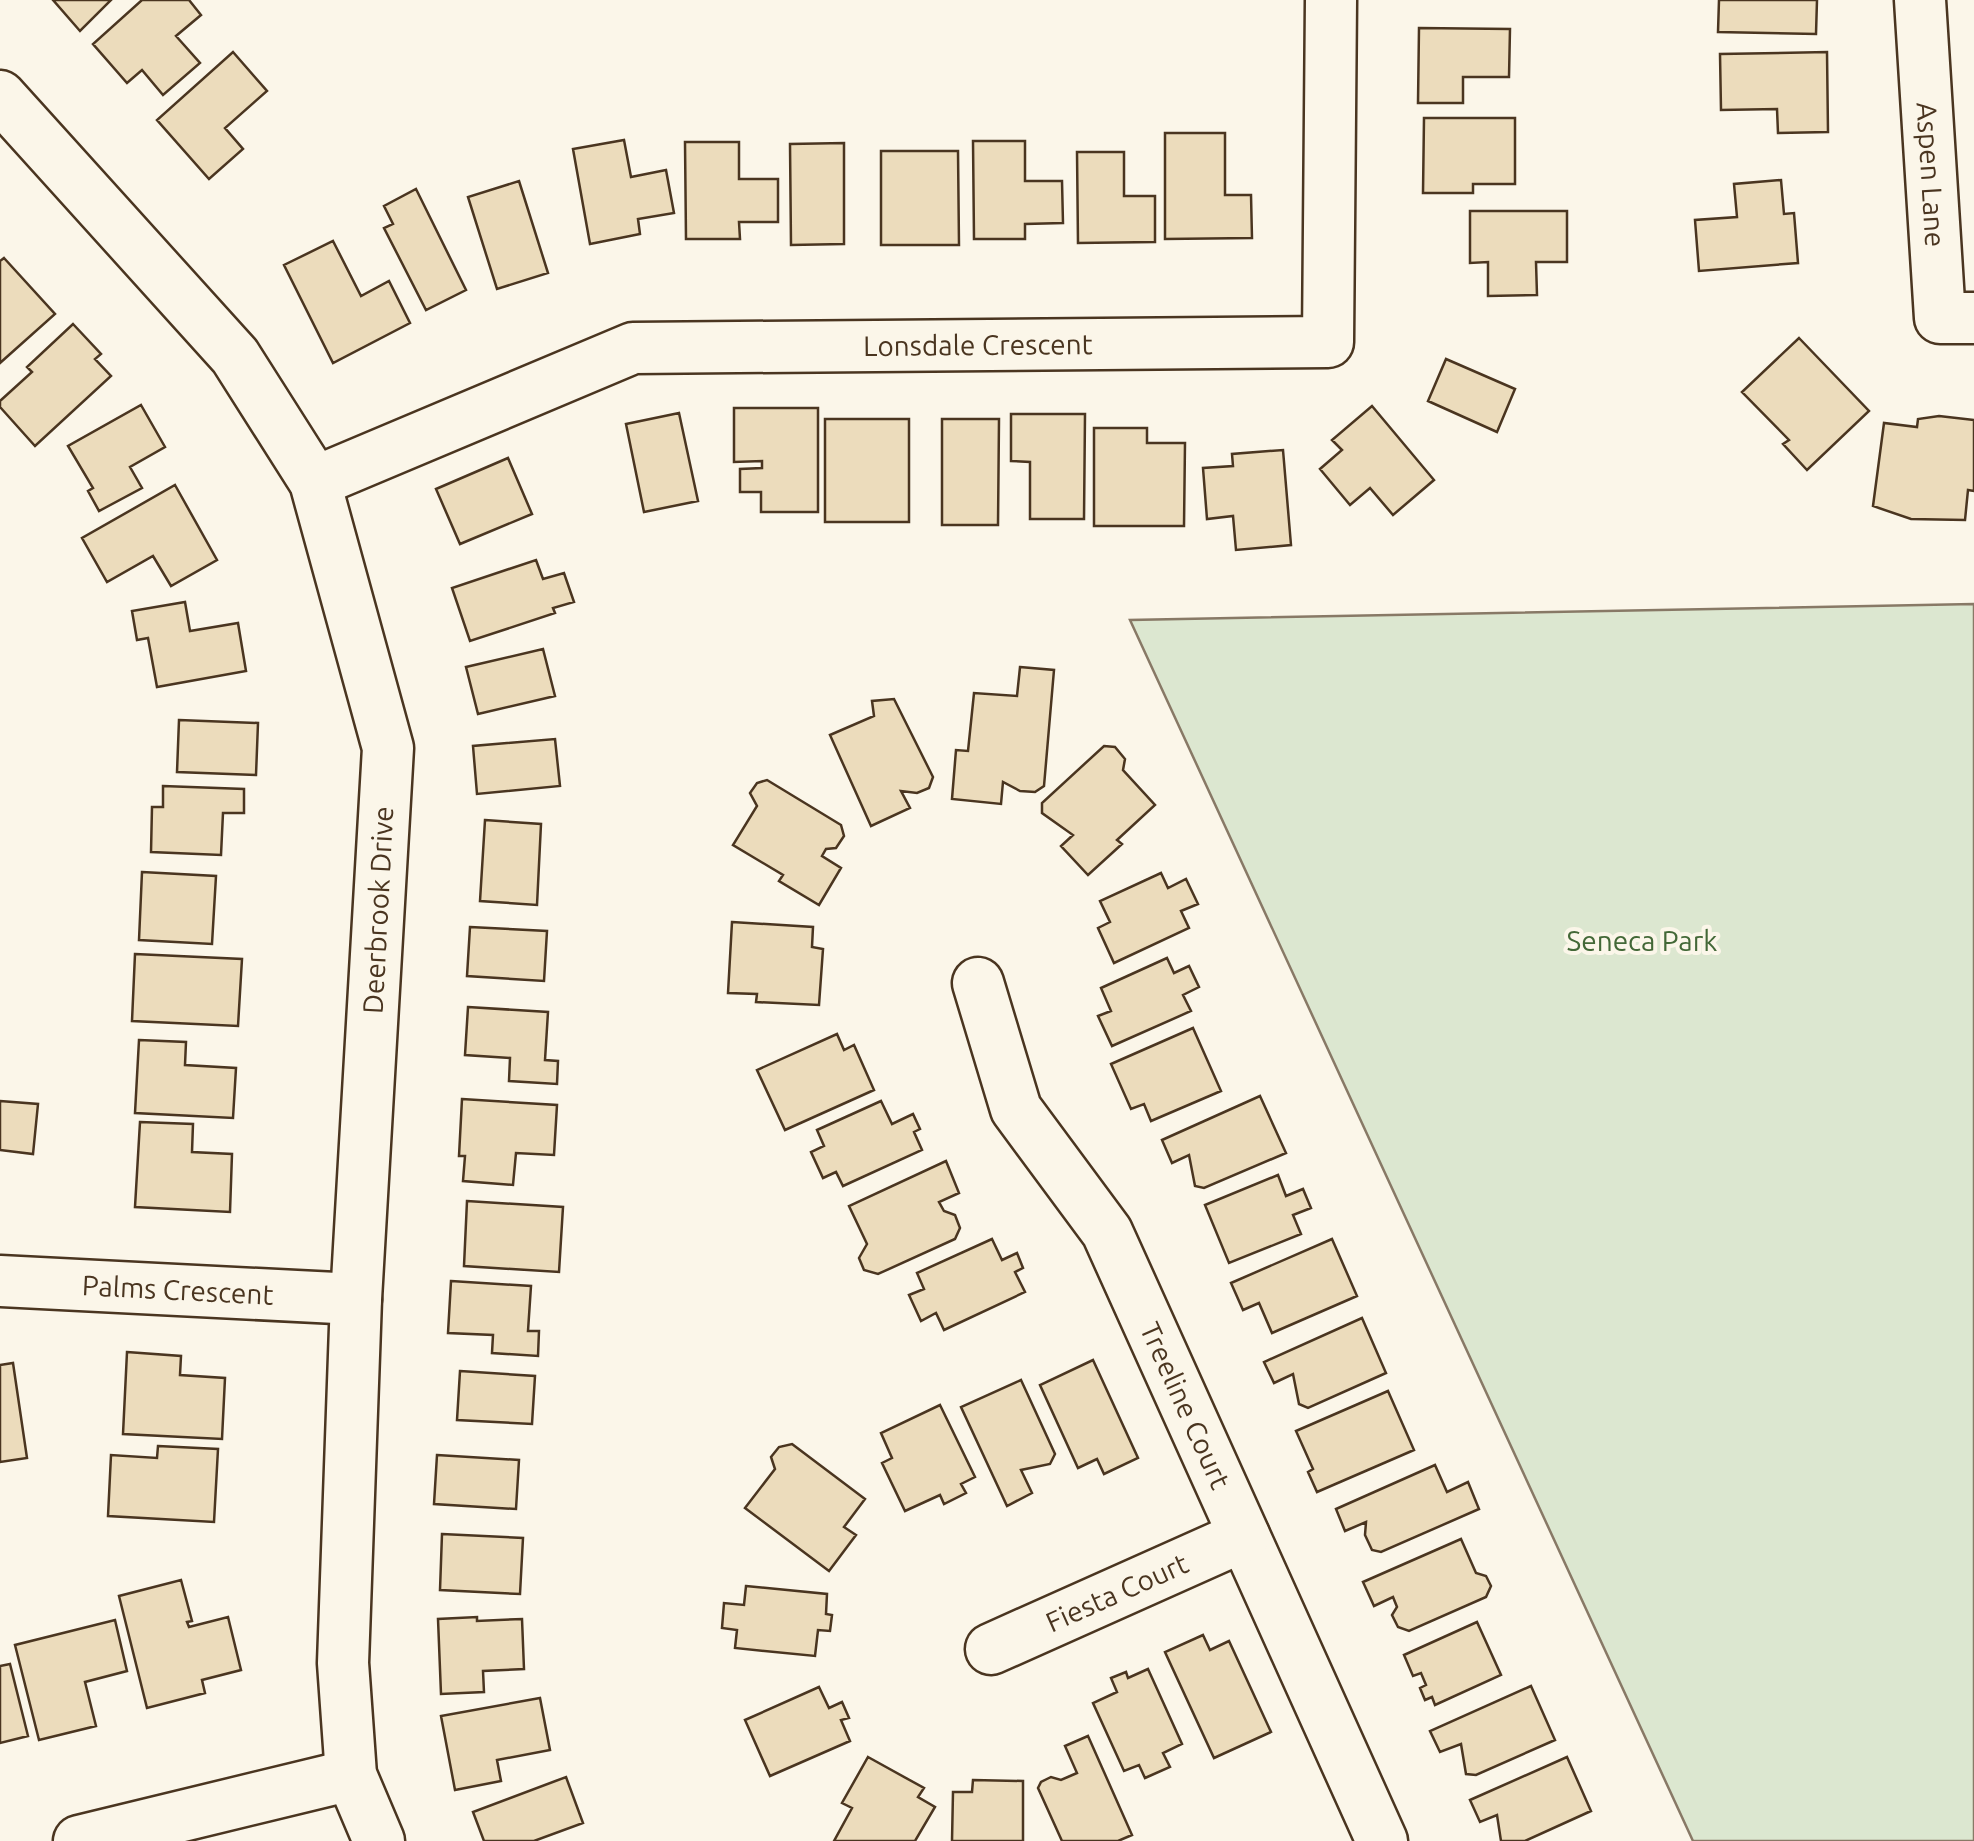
<svg xmlns="http://www.w3.org/2000/svg" width="1974" height="1841" font-family="Ubuntu,sans-serif">
<rect width="100%" height="100%" fill="#fbf6e9"/>
<path fill="#dce7d0" stroke="#887966" stroke-width="2.5" d="M1974 604V1841H1693L1130 620Z"/>
<path fill="#ecdcbc" stroke="#4a3520" stroke-width="2.5" d="M53 0H111L80 31Z
M142 0H189L201 15 176 36 200 63 163 95 142 70 127 83 93 44Z
M1719 0H1817L1816 34 1718 32Z
M1419 28 1510 29 1509 77H1463V103H1418Z
M233 52 267 91 225 128 243 149 209 179 157 120Z
M1827 52 1828 132 1778 133 1777 109 1721 110 1720 54Z
M1424 118H1515V184H1473V193H1423Z
M1165 133H1225V195H1251L1252 238 1165 239Z
M624 140 631 177 666 170 674 213 638 219 640 234 590 244 573 149Z
M973 141H1025V181H1062L1063 223 1025 224V239H974Z
M685 142H739V179H778V222H739L740 239H686Z
M844 143V244L791 245 790 144Z
M881 151H958L959 245H881Z
M1077 152H1124V196H1155V242L1078 243Z
M1781 180 1784 214 1794 213 1798 263 1699 271 1695 220 1737 217 1734 184Z
M519 181 548 273 497 289 468 197Z
M416 189 466 290 426 310 384 228 393 224 384 206Z
M1470 211H1567V262H1536L1537 295 1488 296V262L1470 263Z
M333 241 361 296 389 281 410 323 333 363 284 265Z
M4 258 55 314 0 363V261Z
M73 324 101 354 95 359 111 376 35 446 0 407V401L32 372 27 367Z
M1799 338 1869 411 1807 470 1783 444 1789 440 1742 392Z
M1446 359 1515 389 1497 432 1428 401Z
M141 405 165 447 130 467 142 488 99 511 88 491 93 488 68 446Z
M1372 406 1434 480 1393 515 1370 488 1350 505 1320 469 1342 450 1332 440Z
M734 408H818V512H761V492H740V469L762 468V461L734 462Z
M679 413 698 501 644 512 626 424Z
M1011 414H1085L1084 519H1030V462L1011 461Z
M1939 416 1974 420V491L1968 490 1965 520 1911 519 1873 506 1884 423 1917 427 1918 419Z
M825 419H909V522H825Z
M942 419H999L998 525H942Z
M1094 428H1147V443H1185L1184 526H1094Z
M1283 450 1291 545 1236 550 1233 516 1207 519 1203 468 1233 466 1232 454Z
M508 458 532 514 460 544 436 489Z
M175 485 217 560 171 586 153 556 107 582 82 538Z
M536 560 543 579 564 573 574 602 553 608 555 613 470 641 452 588Z
M185 602 190 631 238 623 246 671 157 687 148 638 137 640 132 611Z
M543 649 555 696 478 714 466 667Z
M1020 667 1054 670 1044 786 1035 792 1020 791 1003 782 1001 804 952 799 956 750 968 751 974 693 1017 696Z
M894 699 933 777 929 788 917 793 901 791 910 808 871 826 830 735 874 716 872 701Z
M179 720 258 723 256 775 177 772Z
M555 739 560 786 477 794 473 746Z
M1104 746 1115 747 1125 759 1123 770 1155 805 1117 840 1122 844 1088 875 1061 846 1073 835 1042 813V803Z
M767 780 841 825 844 836 836 848 826 849 822 856 841 868 819 905 779 881 783 875 733 845 757 806 750 793 757 783Z
M163 786 244 789V813H223L221 855 151 852 152 807H163Z
M485 820 541 824 537 905 480 901Z
M142 872 216 876 212 944 139 940Z
M1161 873 1168 888 1186 879 1198 904 1181 911 1189 928 1114 963 1098 928 1110 922 1100 901Z
M732 922 813 927 812 947 823 949 819 1005 756 1002 757 994 728 993Z
M470 927 547 931 544 981 467 976Z
M135 954 242 959 238 1026 132 1021Z
M1167 958 1174 973 1189 966 1199 987 1183 995 1191 1011 1112 1046 1098 1016 1111 1011 1101 988Z
M468 1007 548 1012 545 1060 558 1061 557 1084 509 1081 510 1058 465 1055Z
M1193 1028 1221 1091 1151 1121 1144 1104 1131 1109 1111 1064Z
M837 1034 844 1050 854 1045 874 1090 785 1130 757 1070Z
M139 1040 186 1042 185 1065 236 1068 233 1118 135 1113Z
M1260 1096 1286 1153 1204 1188 1195 1186 1189 1155 1172 1163 1162 1140Z
M462 1099 557 1105 554 1155 516 1153 513 1185 463 1181 465 1156H459Z
M0 1101 38 1104 33 1154 0 1150Z
M881 1101 892 1124 913 1114 920 1129 914 1132 922 1150 843 1186 836 1172 823 1178 811 1152 824 1146 817 1130Z
M140 1122 193 1124 192 1152 232 1154 230 1212 135 1207Z
M946 1161 959 1193 939 1202 944 1211 955 1215 960 1228 955 1239 878 1274 864 1270 859 1258 867 1244 849 1206Z
M1278 1175 1286 1196 1303 1189 1311 1208 1293 1215 1301 1234 1229 1263 1205 1205Z
M467 1201 563 1207 559 1272 464 1266Z
M992 1239 1002 1260 1017 1253 1023 1268 1015 1272 1025 1292 944 1330 936 1313 921 1321 909 1295 924 1289 917 1273Z
M1332 1239 1357 1296 1272 1333 1259 1303 1243 1310 1231 1283Z
M451 1281 531 1286 528 1331H539L538 1356 492 1353 493 1335 448 1333Z
M1362 1318 1386 1373 1308 1408 1299 1404 1293 1374 1274 1383 1264 1362Z
M127 1352 181 1356 180 1375 225 1378 222 1439 123 1434Z
M1093 1360 1138 1458 1104 1474 1097 1459 1078 1468 1040 1385Z
M13 1363 27 1458 0 1462V1365Z
M460 1371 535 1376 532 1424 457 1420Z
M1021 1380 1055 1454 1050 1464 1021 1470 1032 1493 1007 1506 961 1407Z
M1388 1391 1414 1450 1317 1492 1308 1472 1313 1469 1296 1431Z
M940 1405 975 1477 961 1484 966 1493 944 1504 940 1495 905 1511 882 1463 892 1458 881 1433Z
M792 1444 865 1499 844 1527 856 1535 829 1571 745 1508 775 1469 771 1457 779 1447Z
M158 1446 218 1449 214 1522 108 1516 111 1455 157 1458Z
M437 1455 519 1460 516 1509 434 1504Z
M1435 1465 1447 1492 1468 1482 1479 1509 1381 1552 1372 1550 1365 1535 1366 1522 1345 1531 1336 1509Z
M442 1534 523 1538 520 1594 440 1590Z
M1461 1539 1476 1573 1486 1576 1491 1586 1486 1597 1409 1631 1398 1627 1392 1615 1397 1607 1393 1597 1374 1606 1363 1582Z
M181 1580 192 1621 187 1622 189 1627 228 1617 241 1670 202 1680 205 1693 147 1708 119 1596Z
M746 1586 827 1594 826 1614 832 1615 830 1631 818 1630 815 1656 735 1648 737 1630 722 1628 724 1603 744 1605Z
M477 1617V1621L522 1619 524 1669 483 1671 484 1692 441 1694 438 1619Z
M115 1620 127 1671 85 1682 96 1726 39 1740 15 1645Z
M1477 1622 1501 1675 1435 1705 1432 1697 1425 1700 1420 1688 1426 1685 1421 1673 1413 1676 1404 1655Z
M1203 1635 1210 1650 1229 1641 1271 1732 1214 1758 1165 1652Z
M10 1664 28 1736 0 1743V1666Z
M1148 1669 1182 1744 1163 1753 1170 1767 1145 1778 1139 1765 1124 1771 1093 1703 1117 1692 1111 1678 1126 1672 1128 1678Z
M1531 1686 1555 1740 1476 1775 1466 1774 1461 1744 1440 1752 1430 1731Z
M819 1687 829 1708 842 1702 849 1718 841 1720 850 1741 770 1776 745 1720Z
M540 1698 550 1750 497 1760 501 1781 455 1790 441 1716Z
M1088 1736 1132 1835 1118 1841H1062L1038 1788 1041 1782 1051 1777 1061 1780 1077 1773 1065 1746Z
M868 1757 924 1788 918 1797 935 1807 915 1841H834L852 1808 842 1803Z
M1567 1757 1591 1811 1525 1841H1501L1497 1815 1480 1822 1470 1800Z
M566 1777 583 1823 534 1841H484L473 1812Z
M973 1780 1023 1781V1841H952L953 1792H972Z"/>
<g fill="none" stroke-linecap="round" stroke-linejoin="round">
<defs>
<g id="minor">
<path id="s1" d="M1920 0 1940 318H1974"/>
<path d="M0 96 235 356 315 482 388 748 356 1299 343 1663 351 1775 379 1841"/>
<path id="s2" d="M315 482 633 348 1328 342 1331 0"/>
<path id="s3" d="M978 983 1016 1109 1107 1232 1382 1841"/>
<path id="s4" d="M0 1281 356 1299"/>
<path id="s5" d="M991 1649 1244 1536"/>
<path d="M79 1841 351 1775"/>
</g>
</defs>
<use href="#minor" stroke="#4a3520" stroke-width="55"/>
<use href="#minor" stroke="#fbf6e9" stroke-width="50"/>
</g>
<g text-anchor="middle" stroke-width="8" stroke-linejoin="round" paint-order="stroke">
<g font-size="28" fill="#4a3520" stroke="#fbf6e9">
<text dy="10" stroke="none"><textPath href="#s1" startOffset="175">Aspen Lane</textPath></text>
<text dy="10" stroke="none"><textPath href="#s2" startOffset="690">Lonsdale Crescent</textPath></text>
<text transform="translate(378 910) rotate(-87)" y="10">Deerbrook Drive</text>
<text dy="10" stroke="none"><textPath href="#s4" startOffset="178">Palms Crescent</textPath></text>
<text dy="10" stroke="none"><textPath href="#s3" startOffset="475">Treeline Court</textPath></text>
<text dy="10" stroke="none"><textPath href="#s5" startOffset="138">Fiesta Court</textPath></text>
</g>
<g font-size="28" fill="#436837" stroke="#fbf6e9">
<text x="1642" y="951">Seneca Park</text>
</g>
</g>
</svg>
